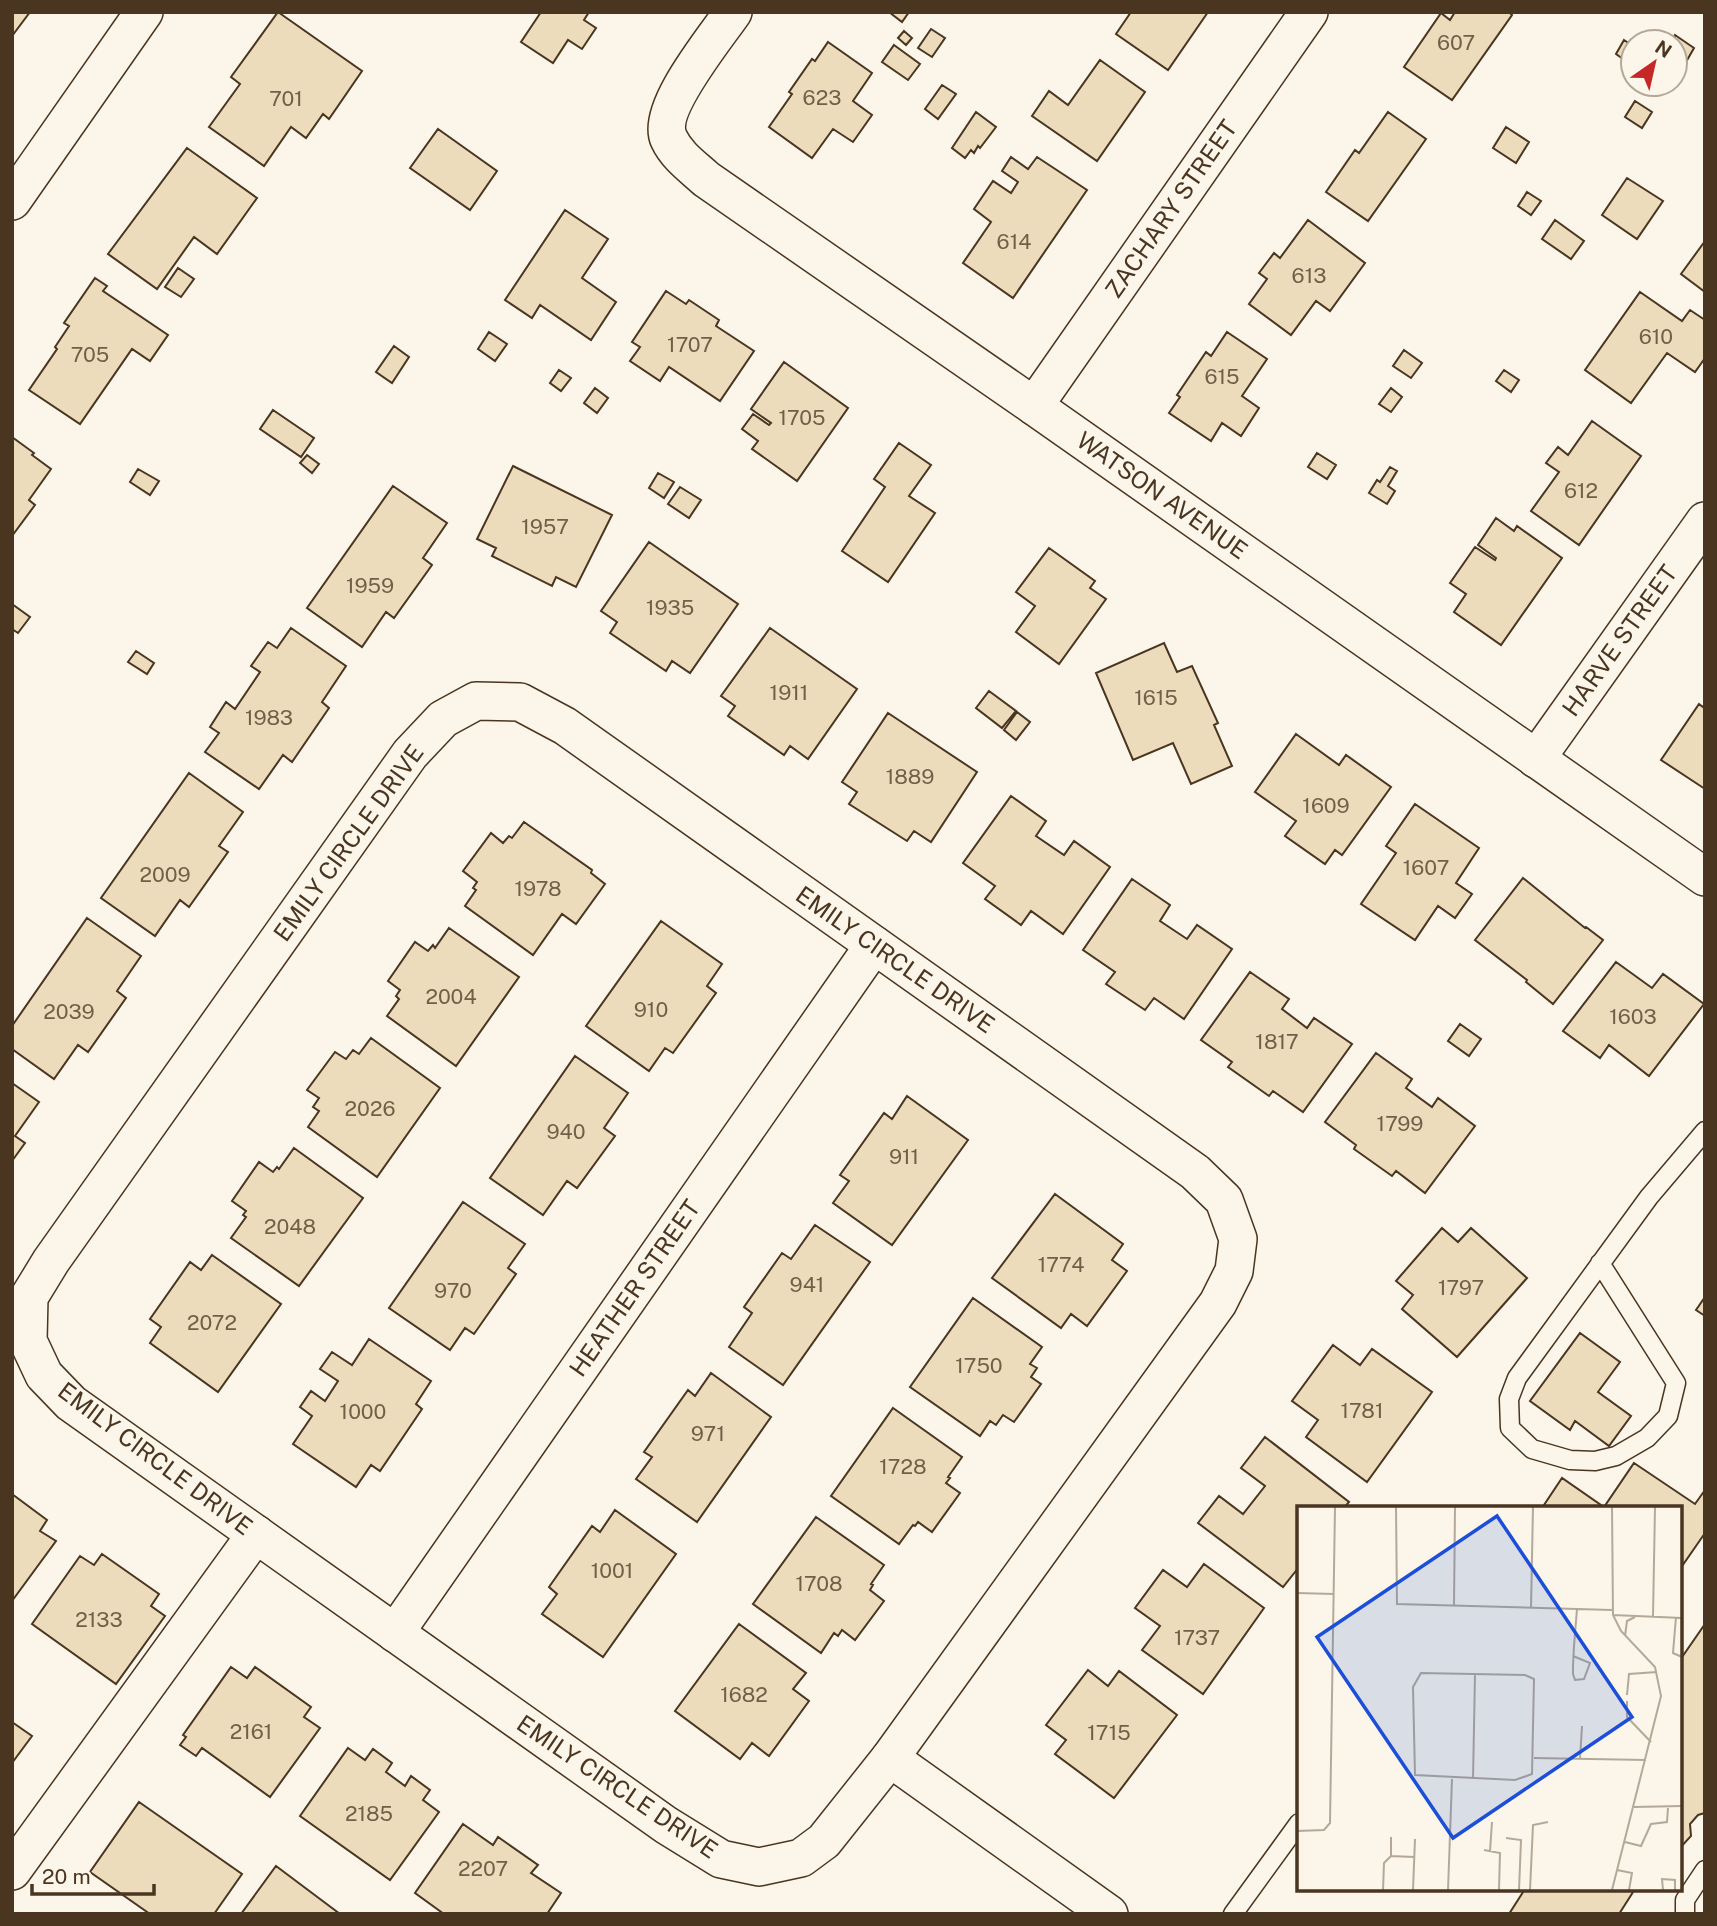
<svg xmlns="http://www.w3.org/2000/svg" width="1717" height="1926" font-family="'Public Sans',sans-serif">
<rect width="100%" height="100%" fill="#fbf6e9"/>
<path fill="#ecdcbc" stroke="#4a3520" stroke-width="2" d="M12 12H30L12 36Z
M278 12 362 71 329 119 323 114 306 138 291 127 264 166 209 127 240 84 231 77Z
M541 12H589L584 20 596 28 582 49 568 40 553 63 521 42Z
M889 12H909L902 22Z
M1131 12H1208L1168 70 1116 34Z
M1455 12H1509L1512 15 1452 100 1404 67 1441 13 1450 20Z
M931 29 945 38 932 57 918 48Z
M904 31 912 38 906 45 898 38Z
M1675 35 1694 48 1686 62 1675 54V42H1671Z
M1624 40 1633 46V66L1616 54Z
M828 42 872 73 853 101 872 115 853 142 833 129 812 158 769 127 792 94 789 92 812 59 815 61Z
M894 45 920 64 908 80 882 62Z
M1100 60 1145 92 1097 161 1032 116 1049 91 1068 105Z
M942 85 956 94 938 119 925 109Z
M1635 101 1652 112 1642 128 1625 117Z
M976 112 996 127 980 148 978 146 974 153 971 150 965 158 952 148Z
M1388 112 1426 139 1368 221 1326 192 1355 150 1359 153Z
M1506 127 1529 142 1516 163 1493 148Z
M438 129 497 171 470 210 410 168Z
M187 148 257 198 217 254 194 237 157 289 108 254Z
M1011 157 1028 169 1037 157 1087 190 1013 298 963 263 991 222 974 209 993 181 1011 193 1018 182 1002 171Z
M1627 178 1663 201 1637 239 1602 215Z
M1527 192 1541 201 1531 215 1518 206Z
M565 210 608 239 582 278 616 302 591 340 540 305 532 318 505 300Z
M1308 220 1365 263 1330 311 1316 301 1291 335 1249 304 1267 279 1259 273 1274 253 1280 258Z
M1555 220 1584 241 1571 259 1542 239Z
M1705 241V292L1681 274Z
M178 268 194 279 181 297 165 287Z
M95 278 107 286 103 291 168 335 150 361 132 349 80 424 29 390 57 349 55 347 69 326 64 323Z
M666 291 686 304 689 300 719 320 716 326 754 351 720 401 669 367 660 381 630 361 640 347 632 342Z
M1640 292 1682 321 1690 310 1705 320V358L1695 372 1667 353 1631 403 1585 370Z
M489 332 507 344 495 361 478 349Z
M1227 332 1267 359 1242 396 1259 408 1241 436 1222 423 1211 441 1169 413 1180 397 1177 395 1206 352 1211 356Z
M394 346 409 357 392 383 376 372Z
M1404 350 1422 363 1411 378 1393 366Z
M784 362 848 408 797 481 752 449 758 441 742 429 753 414 769 425 771 423 751 409Z
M559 370 571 378 561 391 550 383Z
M1504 370 1519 380 1511 392 1496 381Z
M595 388 608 398 597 413 584 403Z
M1391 388 1402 397 1391 412 1379 404Z
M273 410 314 438 301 457 260 429Z
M1592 421 1641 456 1579 545 1531 511 1559 472 1546 463 1558 447 1568 455Z
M12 437 34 453 32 455 51 469 29 500 35 505 12 536Z
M899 443 931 465 909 496 935 513 888 582 842 551 885 487 874 479Z
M1317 453 1336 465 1327 479 1308 467Z
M307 455 319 464 312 473 300 463Z
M513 466 612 515 576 587 556 577 552 586 492 556 496 548 477 539Z
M1390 467 1397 471 1388 486 1395 491 1387 504 1369 493 1377 480 1380 482Z
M138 469 159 481 150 495 130 482Z
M658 473 674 482 664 498 649 488Z
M393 486 447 523 423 558 432 565 394 618 386 612 362 647 307 608Z
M680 487 701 500 689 518 668 504Z
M1496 518 1514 531 1517 526 1562 558 1501 645 1454 612 1466 594 1450 583 1475 547 1495 560 1496 558 1478 545Z
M649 542 738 604 690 673 672 661 666 671 610 633 617 622 601 611Z
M1049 548 1095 581 1090 588 1106 599 1059 664 1016 632 1035 606 1016 592Z
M12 604 30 617 18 633 12 629Z
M291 628 346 666 322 702 329 708 292 762 283 755 259 789 205 752 219 733 210 727 226 702 235 709 260 672 251 666 268 642 277 648Z
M770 628 857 689 808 759 790 746 784 755 728 716 735 706 721 696Z
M1164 643 1177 672 1192 666 1218 723 1214 725 1232 766 1191 784 1173 743 1133 760 1096 673Z
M136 651 154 663 147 674 128 662Z
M989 691 1016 711 1002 728 976 708Z
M1699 704 1703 707 1705 704V789L1661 760Z
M1017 712 1030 722 1016 740 1004 730Z
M888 713 977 772 931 842 914 831 907 841 849 804 857 792 842 782Z
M1296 734 1339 765 1346 755 1391 787 1342 855 1335 850 1325 864 1285 836 1296 821 1255 792Z
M189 773 243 812 219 846 228 852 189 907 180 900 155 936 101 898Z
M1011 796 1046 821 1036 836 1064 855 1074 841 1110 867 1063 934 1031 911 1021 925 985 899 995 886 963 863Z
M1415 804 1479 848 1456 883 1472 894 1455 918 1438 906 1415 940 1361 904 1396 853 1386 846Z
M524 822 592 870 591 873 605 884 576 924 562 914 533 955 465 906 476 890 473 888 477 882 463 871 491 833 503 843 509 836 512 838Z
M1523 878 1585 928 1586 927 1603 940 1553 1004 1526 982 1527 980 1475 940Z
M1132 879 1170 905 1160 921 1187 939 1197 925 1232 949 1184 1019 1154 998 1145 1010 1106 984 1115 972 1083 950Z
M87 918 141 956 117 991 126 998 88 1052 78 1045 54 1079 12 1049V1026Z
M661 921 722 964 707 986 716 993 673 1053 665 1048 649 1071 586 1026Z
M449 928 519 977 456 1066 387 1016 399 999 396 996 400 990 388 981 415 942 428 951 433 945 435 948Z
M1616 962 1652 988 1663 974 1704 1004 1649 1076 1609 1045 1600 1058 1563 1031Z
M1250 972 1289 999 1282 1009 1307 1028 1314 1018 1352 1044 1303 1112 1273 1091 1269 1096 1228 1067 1232 1062 1201 1040Z
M1460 1024 1481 1039 1469 1056 1448 1041Z
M371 1038 440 1088 377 1177 308 1127 319 1111 313 1107 319 1098 307 1090 335 1052 346 1059 353 1050 359 1054Z
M1376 1053 1412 1079 1406 1088 1432 1107 1438 1098 1475 1126 1425 1193 1396 1171 1392 1176 1354 1149 1356 1145 1325 1122Z
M575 1056 628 1093 604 1128 615 1136 577 1188 567 1181 543 1215 490 1178Z
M12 1083 39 1102 15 1136 25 1143 12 1161Z
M907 1096 968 1140 892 1245 833 1203 849 1181 840 1175 884 1113 892 1119Z
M294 1148 363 1198 299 1286 231 1238 246 1217 243 1215 246 1211 232 1201 259 1162 273 1172 277 1167 279 1169Z
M1055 1194 1123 1244 1112 1260 1127 1271 1087 1326 1071 1314 1061 1328 992 1278Z
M463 1202 525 1244 508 1268 516 1274 474 1334 465 1328 450 1350 389 1308Z
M815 1225 870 1262 783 1385 729 1347 752 1313 744 1307 782 1253 791 1259Z
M1442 1228 1458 1242 1471 1228 1527 1278 1457 1357 1402 1309 1413 1295 1396 1281Z
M212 1255 281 1304 218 1392 150 1343 161 1327 150 1319 190 1262 201 1270Z
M1705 1297V1316L1696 1310Z
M973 1298 1042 1347 1030 1364 1037 1368 1031 1377 1041 1384 1014 1422 1003 1415 996 1425 990 1421 980 1436 910 1387Z
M1580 1333 1620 1362 1598 1392 1631 1416 1609 1446 1575 1421 1570 1430 1530 1401Z
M369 1339 431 1381 416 1404 422 1409 380 1471 371 1465 356 1487 293 1444 312 1416 300 1407 311 1391 325 1401 338 1381 320 1369 332 1352 352 1365Z
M1333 1345 1360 1365 1372 1349 1432 1392 1367 1482 1306 1437 1318 1420 1292 1401Z
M711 1373 771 1417 697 1522 636 1479 652 1457 644 1452 688 1390 695 1396Z
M893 1408 962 1457 948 1477 950 1478 946 1483 960 1493 932 1532 918 1522 915 1526 913 1525 899 1544 831 1496Z
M1265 1437 1349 1502 1344 1508H1299V1567L1283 1587 1198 1523 1219 1496 1243 1514 1265 1486 1241 1468Z
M1634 1463 1695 1504 1705 1490V1533L1680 1569V1508H1542L1562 1478 1604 1507Z
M12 1494 47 1520 40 1531 56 1541 12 1601Z
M615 1510 676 1554 603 1657 542 1614 557 1594 549 1587 592 1526 600 1532Z
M816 1517 884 1565 871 1584 873 1585 870 1590 884 1601 855 1640 842 1630 838 1636 834 1633 821 1653 753 1604Z
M102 1554 159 1594 151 1606 165 1616 116 1684 32 1624 80 1556 94 1565Z
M1204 1564 1264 1608 1203 1694 1142 1650 1160 1626 1135 1608 1163 1570 1187 1587Z
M739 1624 806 1673 793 1689 809 1701 769 1756 752 1743 740 1759 675 1711Z
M1705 1624V1813L1698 1815 1690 1824 1691 1836 1680 1848V1660Z
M231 1667 247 1678 255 1667 311 1707 304 1717 320 1728 270 1797 202 1748 196 1756 180 1745 186 1737 183 1735Z
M1088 1670 1108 1686 1119 1671 1177 1715 1114 1798 1055 1754 1066 1740 1046 1725Z
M12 1722 32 1736 12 1763Z
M348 1748 365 1760 373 1749 392 1763 386 1772 405 1786 411 1776 430 1790 423 1800 439 1812 390 1880 300 1816Z
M139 1802 242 1874 214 1914H150L90 1872Z
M463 1824 493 1845 498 1837 538 1865 531 1873 561 1893 547 1914H444L415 1893Z
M276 1866 340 1914H241Z
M1525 1889H1635L1619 1914H1509Z"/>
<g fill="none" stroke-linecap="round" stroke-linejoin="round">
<defs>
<path id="lane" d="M1600 1263 1676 1383 1668 1416 1647 1438 1616 1456 1595 1461 1570 1460 1532 1449 1510 1428 1509 1399 1517 1378 1649 1197 1705 1131
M1233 1914 1299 1823
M1685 1914V1900L1705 1870"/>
<g id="street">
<path id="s1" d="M733 12C716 37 655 110 669 139 677 156 693 167 706 179L1034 406 1705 877"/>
<path d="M12 201 144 12"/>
<path id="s2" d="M1034 406 1309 12"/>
<path d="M476 701 520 702 565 726 1195 1172 1224 1200 1238 1239 1234 1271 1218 1303 890 1758 824 1841 801 1858 759 1867 721 1859 666 1825 71 1403 44 1375 28 1341 29 1297 51 1261 410 754 443 719Z"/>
<path id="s3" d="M1536 759 1705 521"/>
<path id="s4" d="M395 1633 874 945"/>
<path d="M890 1758 1109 1914"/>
<path d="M12 1871 256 1534"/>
</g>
</defs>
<use href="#lane" stroke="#4a3520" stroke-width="21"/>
<use href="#street" stroke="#4a3520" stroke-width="40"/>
<use href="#lane" stroke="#fbf6e9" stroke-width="18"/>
<use href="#street" stroke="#fbf6e9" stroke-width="37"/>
</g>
<g text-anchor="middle" stroke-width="5" stroke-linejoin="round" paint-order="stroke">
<g font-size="21" fill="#725f47">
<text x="1456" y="50">607</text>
<text x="822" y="105">623</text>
<text x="286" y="106">701</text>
<text x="1014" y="249">614</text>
<text x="1309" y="283">613</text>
<text x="1656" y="344">610</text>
<text x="690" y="352">1707</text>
<text x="90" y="362">705</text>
<text x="1222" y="384">615</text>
<text x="802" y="425">1705</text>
<text x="1581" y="498">612</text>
<text x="545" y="534">1957</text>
<text x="370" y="593">1959</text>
<text x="670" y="615">1935</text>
<text x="789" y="700">1911</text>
<text x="1156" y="705">1615</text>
<text x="269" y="725">1983</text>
<text x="910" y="784">1889</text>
<text x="1326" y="813">1609</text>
<text x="1426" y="875">1607</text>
<text x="165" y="882">2009</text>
<text x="538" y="896">1978</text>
<text x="451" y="1004">2004</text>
<text x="651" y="1017">910</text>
<text x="69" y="1019">2039</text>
<text x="1633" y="1024">1603</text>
<text x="1277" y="1049">1817</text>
<text x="370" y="1116">2026</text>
<text x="1400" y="1131">1799</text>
<text x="566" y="1139">940</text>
<text x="904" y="1164">911</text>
<text x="290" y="1234">2048</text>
<text x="1061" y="1272">1774</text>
<text x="807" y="1292">941</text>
<text x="1461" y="1295">1797</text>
<text x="453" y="1298">970</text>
<text x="212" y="1330">2072</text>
<text x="979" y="1373">1750</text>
<text x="1362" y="1418">1781</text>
<text x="363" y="1419">1000</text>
<text x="708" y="1441">971</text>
<text x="903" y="1474">1728</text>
<text x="612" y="1578">1001</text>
<text x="819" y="1591">1708</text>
<text x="99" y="1627">2133</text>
<text x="1197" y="1645">1737</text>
<text x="744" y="1702">1682</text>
<text x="251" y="1739">2161</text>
<text x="1109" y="1740">1715</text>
<text x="369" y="1821">2185</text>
<text x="483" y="1876">2207</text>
</g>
<g font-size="24" fill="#4a3520" stroke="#fbf6e9">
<text dy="8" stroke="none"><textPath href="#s2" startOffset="240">ZACHARY STREET</textPath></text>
<text dy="8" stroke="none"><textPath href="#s1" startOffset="756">WATSON AVENUE</textPath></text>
<text dy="8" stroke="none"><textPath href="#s3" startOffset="145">HARVE STREET</textPath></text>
<text transform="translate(349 843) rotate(-54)" y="8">EMILY CIRCLE DRIVE</text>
<text transform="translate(895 960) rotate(35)" y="8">EMILY CIRCLE DRIVE</text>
<text dy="8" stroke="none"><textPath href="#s4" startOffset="420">HEATHER STREET</textPath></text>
<text transform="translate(155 1459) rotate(37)" y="8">EMILY CIRCLE DRIVE</text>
<text transform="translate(617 1787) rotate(34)" y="8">EMILY CIRCLE DRIVE</text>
</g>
</g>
<g transform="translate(1297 1506)">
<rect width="385" height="385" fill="#fbf6e9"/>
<path fill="none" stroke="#b4a999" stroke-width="2" d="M99 1 100 98 315 104M0 87 37 88M157 100 158 1M234 102 236 1M316 109 385 112M356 110 358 1M379 111 376 147 385 151M328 130 330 115 338 111M276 150 293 157 287 173 278 174 276 168V160L277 140 280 103M124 167 228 169 237 173 235 268 218 274 118 269 116 181ZM330 189 332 168 360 166M330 195V211L354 236M237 252 349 254M283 253 285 220M176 273 178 168M337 301 385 300M0 325 27 324 33 317 38 1M94 331V350L117 351M209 332 224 334 222 384M328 336 344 340 354 318 370 316 371 302M187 344 203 347 202 384M193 345 195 316M320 364 335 367 332 384M86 384 87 357 94 350M116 384 118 333M151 384 155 273M233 384 236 319 251 316M315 384 364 190 358 161 324 125 316 109 315 1M366 384 365 373 378 374V384"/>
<path fill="#1d4ed8" fill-opacity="0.15" stroke="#1d4ed8" stroke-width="3.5" d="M200 10 335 211 156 332 20 131Z"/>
<rect width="385" height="385" fill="none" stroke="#4a3520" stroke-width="3.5"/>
</g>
<rect width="1717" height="1926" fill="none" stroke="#4a3520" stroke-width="28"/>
<g transform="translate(1654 63) rotate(34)"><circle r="33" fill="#fbf6e9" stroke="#b4a999" stroke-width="2"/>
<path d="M0-5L12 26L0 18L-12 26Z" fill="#c62828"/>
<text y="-10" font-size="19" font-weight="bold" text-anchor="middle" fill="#4a3520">N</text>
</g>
<path d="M32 1884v10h122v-10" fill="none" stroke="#4a3520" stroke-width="3.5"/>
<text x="42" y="1884" font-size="21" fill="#4a3520" stroke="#fbf6e9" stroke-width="5" paint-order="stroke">20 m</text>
</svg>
